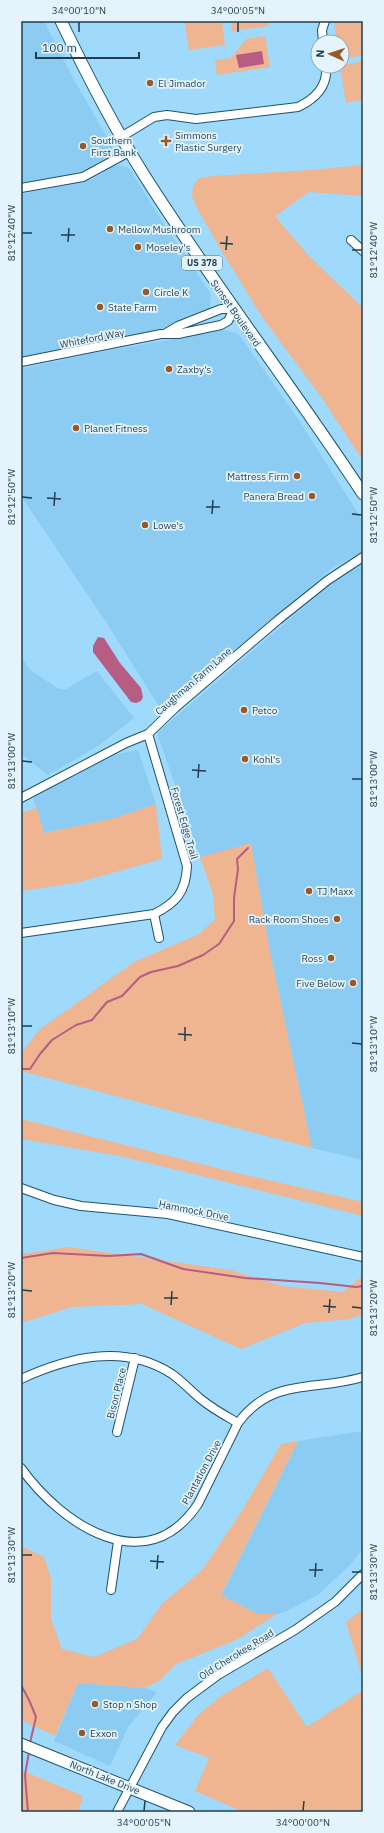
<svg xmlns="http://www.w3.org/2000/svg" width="384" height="1833" font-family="'IBM Plex Sans',sans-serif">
<rect width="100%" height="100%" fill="#9fd9fb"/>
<path fill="#8cccf2" d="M21 21H44L73 78 112 146 111 152 107 157 84 171 58 178 21 182Z
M119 165 129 168 167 229 211 294 210 310 205 315 150 332 21 357V194L91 180 112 167Z
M224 330 237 333 240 336 298 419 363 521V551L331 569 162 711 106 622 21 496V369L89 354Z
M363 564V1160L312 1148 270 952 251 844 200 857 157 733 319 594 335 580Z
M21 657 30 670 59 689H66L97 671 134 718 98 746 48 775 21 754Z
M138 750 156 804 115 818 44 833 33 797 112 755Z
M363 1431V1548L350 1565 319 1594 287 1611 277 1614H258L221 1596 298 1441Z
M78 1683 144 1688 157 1692 128 1727 110 1766 54 1741Z"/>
<path fill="#eeb590" d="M184 21H222L225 45 189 50Z
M231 21H268L269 26 232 31Z
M334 21H363V55L342 59V42H337Z
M265 36 270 67 217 75 215 60 231 58 246 39Z
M363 61V100L346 103 340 66Z
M363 165V196L309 192 275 216 308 255 363 308V461L322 398 262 317 217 243 198 210 192 196 193 186 199 178 213 176 311 170Z
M156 804 162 859 76 883 21 891V813L37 808 44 833 115 818Z
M251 843 270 952 312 1148 21 1071V1054L39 1030 134 962 199 934 215 919 213 894 200 857Z
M21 1119 229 1171 363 1202V1216L120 1156 21 1139Z
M68 1247 230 1270 282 1286 343 1292 360 1278 363 1277V1314L349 1319 305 1323 241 1349 142 1304 72 1307 21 1323V1253H31Z
M298 1441 221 1595 258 1614H277L236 1640 176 1664 159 1681 144 1688 78 1683 55 1736 21 1720V1546L44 1557 51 1578V1619L62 1649 94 1657 137 1639 162 1604 203 1569 243 1509 281 1444Z
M363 1609V1685L361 1672 346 1622Z
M268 1668 307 1727 363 1690V1812H243L195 1791 209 1758 175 1745 199 1714 221 1696Z
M21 1770 83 1796 78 1812H21Z"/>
<path fill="#b75d84" d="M262 51 264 64 239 68 236 55Z
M98 637 104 638 120 663 141 688 143 697 141 701 136 703 131 702 128 698 93 652V646Z"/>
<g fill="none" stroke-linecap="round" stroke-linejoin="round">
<path stroke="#b75d84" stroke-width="2" d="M21 1069H30L40 1054 52 1040 76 1025 92 1020 107 1002 122 996 140 977 151 972 178 966 203 955 219 944 234 921V898L238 869 237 859 248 848
M21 1258 53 1253 109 1256 141 1254 183 1269 245 1278 320 1283 356 1287 363 1286
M21 1685 29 1700 36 1717 30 1743
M28 1812 25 1775 29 1752"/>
<defs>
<path id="minor" d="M323 42 322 30 325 21
M121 137 154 117 167 115 196 119 298 107C315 99 328 86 326 66
M21 188 83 177 129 152
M351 240 363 251
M21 362 161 334H178L221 325 228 321 234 309H221L178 326 166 333
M21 798 126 743 148 734 175 708 278 620 328 580 363 557
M154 914 159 938
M21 933 154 914C176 903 186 892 187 866L148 734
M21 1188 54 1200 81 1206 168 1214 363 1257
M21 1379C69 1357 124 1343 172 1374 183 1382 192 1392 202 1400 213 1409 226 1416 238 1423
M117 1432 135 1358
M21 1468C61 1524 146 1582 198 1504L238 1423C273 1376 314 1392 363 1377
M111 1590 118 1541
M117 1812 162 1727 173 1712 187 1698 218 1675 295 1630 335 1602 363 1574"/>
<path id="major" d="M61 21C86 73 113 126 144 175 213 284 292 386 363 494
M21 1744 189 1812"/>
</defs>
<use href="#minor" stroke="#195471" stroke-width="10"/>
<use href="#major" stroke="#195471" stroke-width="13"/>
<use href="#minor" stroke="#fff" stroke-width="8"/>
<use href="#major" stroke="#fff" stroke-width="11"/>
</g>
<path fill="none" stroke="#1f3e4f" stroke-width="1.5" d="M79 32V22M238 32V22M22 233H32M61 235H75M68 242 69 228M220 243 233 244M226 250 227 236M352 250H362M22 497 32 498M47 498 61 499M54 506 55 492M206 507H220M212 514 213 500M352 514 362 515M22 761 32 762M192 770 206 771M198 778 199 764M352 779H362M22 1026H32M178 1034 192 1035M185 1041V1027M352 1043 362 1044M22 1290 32 1291M164 1298H178M171 1305 172 1291M323 1306 336 1307M352 1307 362 1308M329 1313 330 1299M22 1555H32M150 1561 164 1562M157 1569 158 1555M309 1570H323M352 1572H362M315 1577 316 1563M144 1811 145 1801M303 1811 304 1801"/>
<g fill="#9a5826" stroke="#e5f4fc" stroke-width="1.5">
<circle cx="150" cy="83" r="4"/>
<path d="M164 135h4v4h4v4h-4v4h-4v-4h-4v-4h4z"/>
<circle cx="83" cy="146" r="4"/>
<circle cx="110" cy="229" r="4"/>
<circle cx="138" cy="247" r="4"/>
<circle cx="146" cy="292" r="4"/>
<circle cx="100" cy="307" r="4"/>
<circle cx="169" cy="369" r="4"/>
<circle cx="76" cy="428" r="4"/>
<circle cx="297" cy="476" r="4"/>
<circle cx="312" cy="496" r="4"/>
<circle cx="145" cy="525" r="4"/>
<circle cx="244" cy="710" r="4"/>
<circle cx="245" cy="759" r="4"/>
<circle cx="309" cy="891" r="4"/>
<circle cx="337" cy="919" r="4"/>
<circle cx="331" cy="958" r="4"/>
<circle cx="353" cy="983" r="4"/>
<circle cx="95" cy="1704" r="4"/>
<circle cx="82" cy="1733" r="4"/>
</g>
<g text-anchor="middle" stroke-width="3.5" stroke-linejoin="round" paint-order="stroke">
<rect fill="#e5f4fc" stroke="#5a7583" stroke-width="1" x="182" y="256" width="40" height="14" rx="3"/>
<g font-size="9" font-weight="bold" fill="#1f3e4f">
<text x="202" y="266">US 378</text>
</g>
<g font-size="10" fill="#1f3e4f" stroke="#e5f4fc" text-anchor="start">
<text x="158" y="87">El Jimador</text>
<text x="175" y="139">Simmons<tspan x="175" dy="12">Plastic Surgery</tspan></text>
<text x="91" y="144">Southern<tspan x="91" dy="12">First Bank</tspan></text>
<text x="118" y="233">Mellow Mushroom</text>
<text x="146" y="251">Moseley's</text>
<text x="154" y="296">Circle K</text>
<text x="108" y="311">State Farm</text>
<text x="177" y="373">Zaxby's</text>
<text x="84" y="432">Planet Fitness</text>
<text x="289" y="480" text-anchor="end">Mattress Firm</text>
<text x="304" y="500" text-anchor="end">Panera Bread</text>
<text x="153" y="529">Lowe's</text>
<text x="252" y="714">Petco</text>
<text x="253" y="763">Kohl's</text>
<text x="317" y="895">TJ Maxx</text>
<text x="329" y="923" text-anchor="end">Rack Room Shoes</text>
<text x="323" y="962" text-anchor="end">Ross</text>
<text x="345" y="987" text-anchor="end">Five Below</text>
<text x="103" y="1708">Stop n Shop</text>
<text x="90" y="1737">Exxon</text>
</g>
<g font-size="10" fill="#1f3e4f" stroke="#e5f4fc">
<text transform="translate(236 313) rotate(55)" y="4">Sunset Boulevard</text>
<text transform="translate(92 338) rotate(-11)" y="4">Whiteford Way</text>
<text transform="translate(193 681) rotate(-41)" y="4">Caughman Farm Lane</text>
<text transform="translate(185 823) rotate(74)" y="4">Forest Edge Trail</text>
<text transform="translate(194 1210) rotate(11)" y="4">Hammock Drive</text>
<text transform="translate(116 1393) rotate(-76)" y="4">Bison Place</text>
<text transform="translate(201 1472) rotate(-62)" y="4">Plantation Drive</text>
<text transform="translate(236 1654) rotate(-32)" y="4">Old Cherokee Road</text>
<text transform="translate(105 1777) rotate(22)" y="4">North Lake Drive</text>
</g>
</g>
<rect width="384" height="1833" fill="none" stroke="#e5f4fc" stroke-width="44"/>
<g transform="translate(330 54) rotate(273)"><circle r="19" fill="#e5f4fc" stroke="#96abb7"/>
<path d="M0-3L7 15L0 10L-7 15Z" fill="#9a5826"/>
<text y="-6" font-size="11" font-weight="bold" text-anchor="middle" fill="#1f3e4f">N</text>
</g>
<path d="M36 52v6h103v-6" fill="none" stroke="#1f3e4f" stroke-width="2"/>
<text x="42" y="52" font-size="12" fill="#1f3e4f" stroke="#e5f4fc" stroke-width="3" paint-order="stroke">100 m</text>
<rect x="22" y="22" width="340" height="1789" fill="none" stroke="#1f3e4f" stroke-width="1.5"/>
<g font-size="10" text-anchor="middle" fill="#1f3e4f">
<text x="79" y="14">34°00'10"N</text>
<text x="238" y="14">34°00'05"N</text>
<text transform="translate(11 233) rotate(-90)" y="4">81°12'40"W</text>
<text transform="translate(373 250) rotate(-90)" y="4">81°12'40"W</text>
<text transform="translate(11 497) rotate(-90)" y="4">81°12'50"W</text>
<text transform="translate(373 515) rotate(-90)" y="4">81°12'50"W</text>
<text transform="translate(11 761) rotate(-90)" y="4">81°13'00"W</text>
<text transform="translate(373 779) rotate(-90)" y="4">81°13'00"W</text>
<text transform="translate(11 1026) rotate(-90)" y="4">81°13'10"W</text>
<text transform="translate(373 1044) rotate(-90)" y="4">81°13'10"W</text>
<text transform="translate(11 1290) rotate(-90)" y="4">81°13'20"W</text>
<text transform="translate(373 1308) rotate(-90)" y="4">81°13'20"W</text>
<text transform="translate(11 1555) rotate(-90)" y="4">81°13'30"W</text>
<text transform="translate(373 1572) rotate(-90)" y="4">81°13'30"W</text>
<text x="144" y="1826">34°00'05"N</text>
<text x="303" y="1826">34°00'00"N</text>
</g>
</svg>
